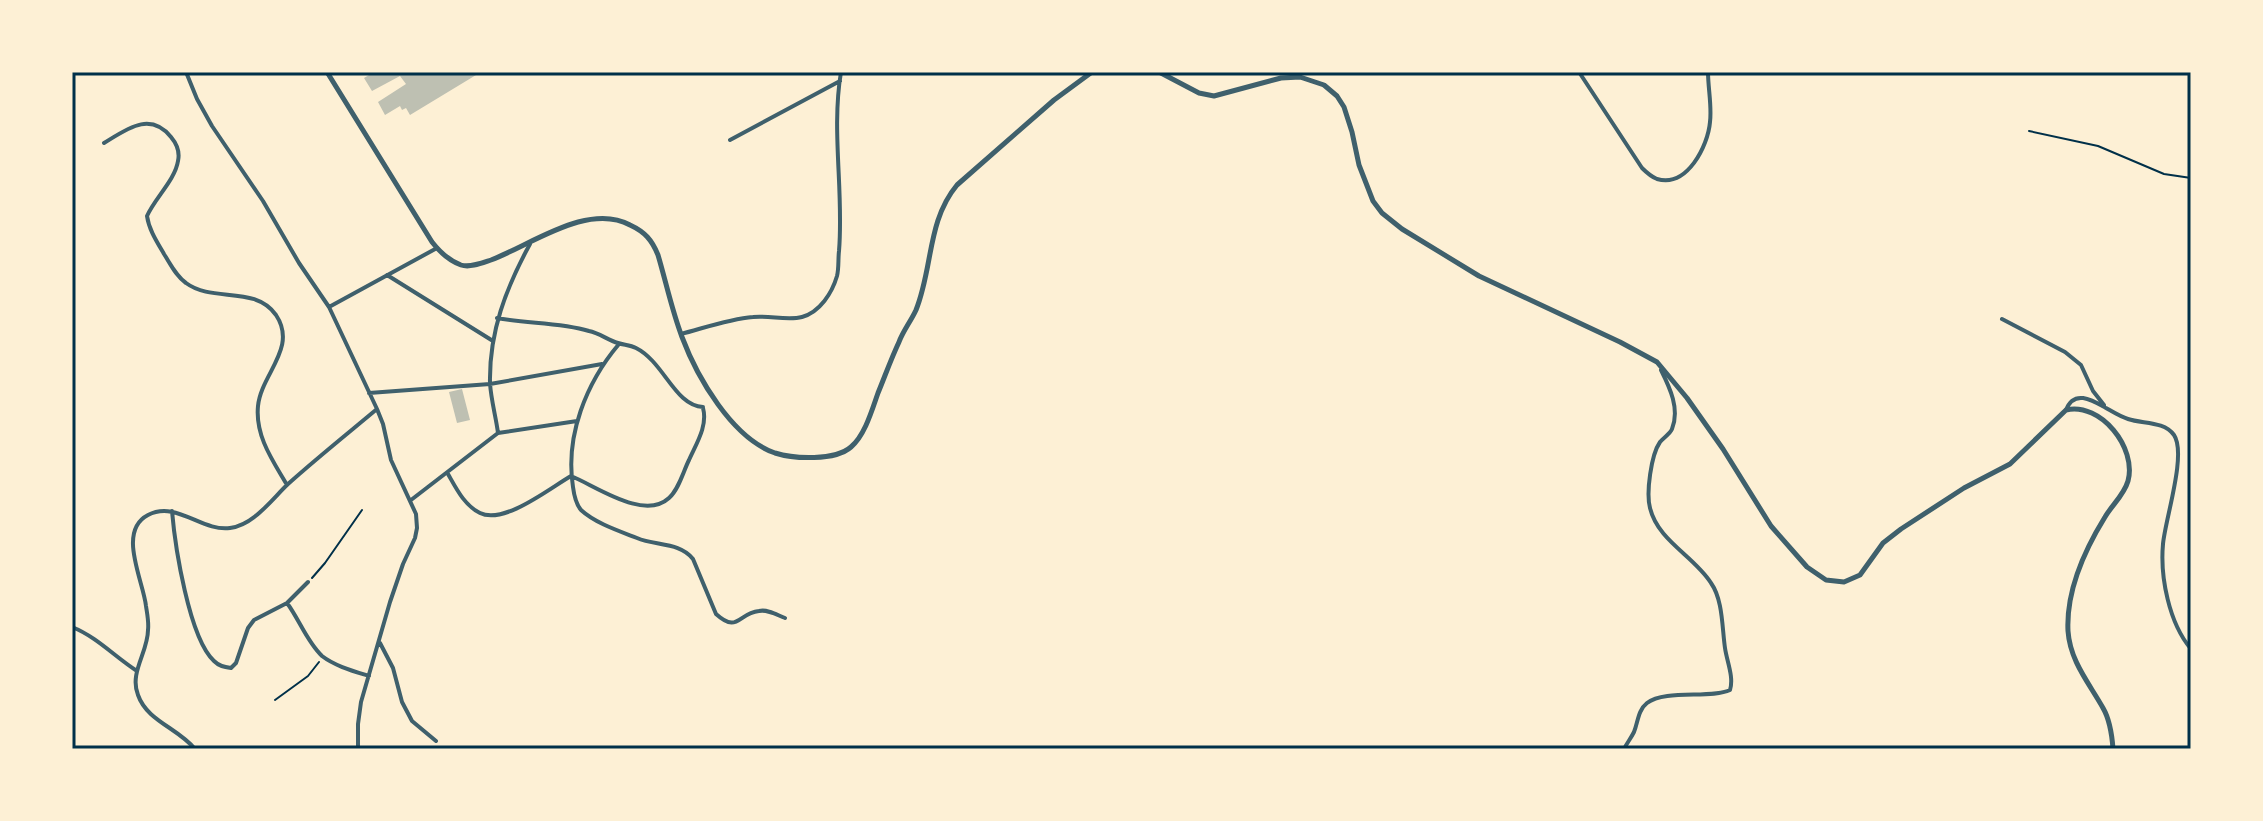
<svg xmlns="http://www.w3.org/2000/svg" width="2263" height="821" font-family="'Work Sans',sans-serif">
<rect width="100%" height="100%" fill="#fdf0d5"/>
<path fill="#bec0b2" d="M374 72H481L410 115 406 108 402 110 400 106 385 115 378 102 406 84 400 76 372 91 364 78Z
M462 389 470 420 457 423 449 392Z"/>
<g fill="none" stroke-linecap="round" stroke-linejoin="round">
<path stroke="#003049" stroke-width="2" d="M2029 131 2098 146 2164 174 2191 178
M312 578 325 563 362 510
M275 700 308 676 319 662"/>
<path stroke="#3f606c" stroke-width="4" d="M186 72 197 99 212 126 263 201 299 263 329 307 377 409 383 424 391 460 416 514 417 528 415 538 403 564 390 602 361 702 358 724V749
M1579 72 1642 168C1646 172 1652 177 1657 179 1687 188 1708 146 1710 122 1712 106 1708 88 1708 72
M730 140 840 81
M104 143C127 129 150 111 171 137 176 143 180 152 178 161 175 180 155 198 147 216 149 230 157 242 164 254 171 265 176 276 186 283 213 303 255 285 276 315 298 348 261 374 258 406 255 436 273 461 287 485
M387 275 493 341
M329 307 437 248
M497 318C527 324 559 322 589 331 599 333 608 340 618 343 624 345 630 345 636 348 664 362 675 406 703 407
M2002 319 2065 352 2081 365 2093 391 2104 405
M681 334C704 328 729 319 753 317 769 315 787 321 802 317 820 312 832 293 837 276 839 268 838 259 839 251 844 192 831 131 841 72
M619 344C586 383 565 436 573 487 574 495 576 504 581 510 595 523 619 531 637 538 655 546 680 542 693 559L716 614C738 634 738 613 759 611 768 609 777 615 785 618
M369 393 490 384 602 364
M2066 410C2074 389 2092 400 2106 408 2113 412 2121 417 2128 419 2143 424 2164 421 2174 435 2187 454 2165 520 2163 544 2160 577 2169 623 2191 649
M498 433C496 417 491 400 490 383 489 332 506 288 530 244
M448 474C456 488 464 505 480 513 504 525 550 488 571 476
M571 476C596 486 644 521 669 498 679 489 683 472 689 460 696 444 708 426 703 408
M411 500 498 433 577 421
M172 511C175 546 189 638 214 661 219 666 224 667 231 668L236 663 248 628 254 620 287 603 308 582
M287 603C299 619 307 642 322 656 335 666 353 671 369 676
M72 627C97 637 115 657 137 671
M380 643 393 668 402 702 412 721 436 741
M195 749C178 728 147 721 138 695 129 673 148 652 148 630 149 622 147 613 146 606 143 580 117 531 148 515 176 500 202 532 230 528 254 525 272 499 288 484 317 458 347 434 377 409
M1624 749C1627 743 1631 738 1634 732 1638 722 1638 710 1647 703 1665 689 1711 699 1730 690 1734 677 1727 662 1725 648 1722 628 1723 600 1711 583 1694 556 1658 541 1650 508 1646 493 1651 455 1660 442 1664 437 1670 434 1672 429 1680 409 1670 388 1661 370"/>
<path stroke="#3f606c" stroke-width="5" d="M327 72 432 242C439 251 450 261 461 265 470 268 482 263 491 260 531 245 588 202 630 225 645 232 652 240 658 255 666 282 672 311 682 337 697 377 732 438 775 453 794 459 835 461 851 447 865 435 872 410 878 393 885 376 891 359 899 342 903 331 911 321 916 310 933 268 927 221 957 185L1054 100 1092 72
M1159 72 1199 93 1214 96 1281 78 1300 77 1324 85 1337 96 1344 107 1352 132 1359 165 1373 201 1382 213 1402 229 1479 276 1620 342 1657 362 1687 398 1723 449 1771 526 1807 567 1826 580 1844 582 1860 575 1883 543 1901 529 1964 488 2010 464 2066 410C2101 402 2137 448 2128 481 2124 495 2112 505 2105 517 2084 551 2066 590 2068 631 2070 661 2089 683 2103 708 2110 720 2112 735 2113 749"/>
</g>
<rect width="2263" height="821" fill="none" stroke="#fdf0d5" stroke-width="148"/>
<rect x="74" y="74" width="2115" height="673" fill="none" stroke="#003049" stroke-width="3"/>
</svg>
